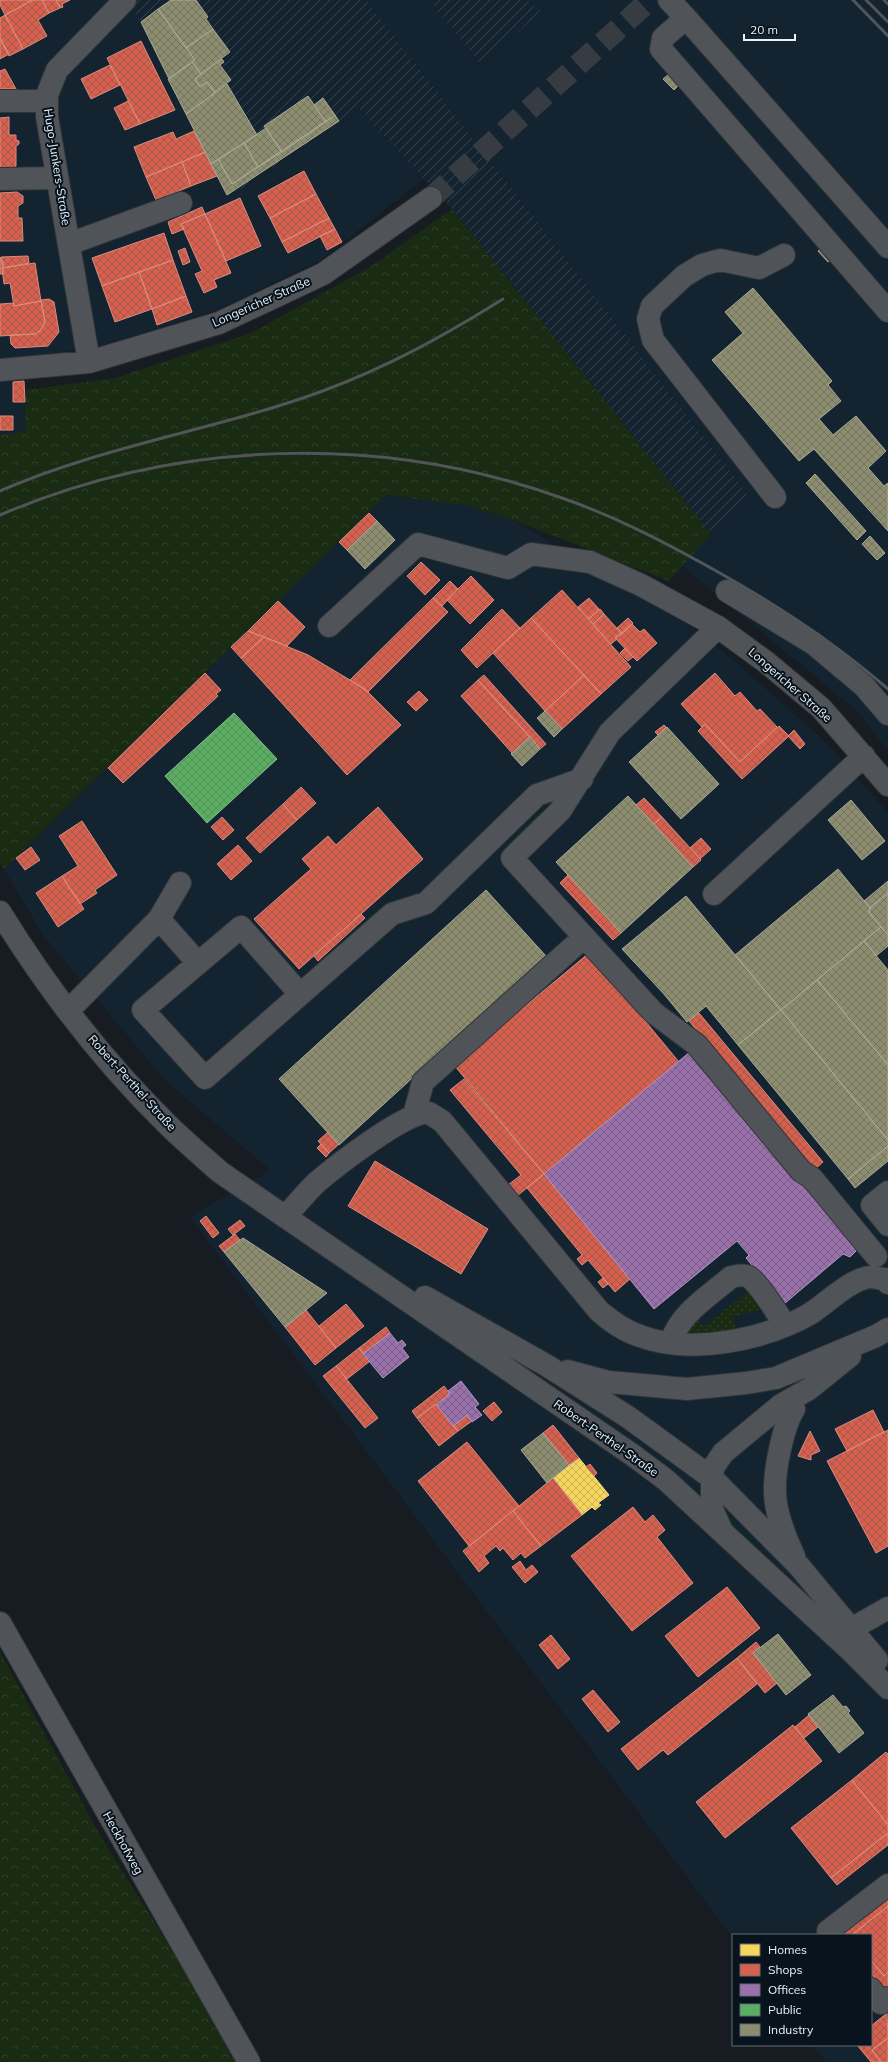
<svg xmlns="http://www.w3.org/2000/svg" width="888" height="2062" font-family="Mulish,sans-serif">
<defs>
<pattern id="industrial-furrows" width="10" height="10" patternUnits="userSpaceOnUse"><rect width="10" height="10" fill="#132330"/><path d="M-1 1l2-2M0 10L10 0M9 11l2-2" fill="none" stroke="#35434f"/></pattern>
<pattern id="green-dots" width="8" height="8" patternUnits="userSpaceOnUse"><rect width="8" height="8" fill="#192b12"/><path d="M2 2h.1M6 6h.1" fill="none" stroke="#2f402a" stroke-width="1.8" stroke-linecap="round"/></pattern>
<pattern id="forest-crowns" width="20" height="18" patternUnits="userSpaceOnUse"><rect width="20" height="18" fill="#192b12"/><path d="M2 6a3 3 0 1 1 6 0M12 15a3 3 0 1 1 6 0" fill="none" stroke="#2f402a"/></pattern>
<pattern id="homes-cross-hatch" width="8" height="8" patternUnits="userSpaceOnUse"><rect width="8" height="8" fill="#f6d55c"/><path d="M0 0l8 8M0 8l8-8" fill="none" stroke="#cab258"/></pattern>
<pattern id="shops-cross-hatch" width="8" height="8" patternUnits="userSpaceOnUse"><rect width="8" height="8" fill="#d6604d"/><path d="M0 0l8 8M0 8l8-8" fill="none" stroke="#a4584c"/></pattern>
<pattern id="offices-cross-hatch" width="8" height="8" patternUnits="userSpaceOnUse"><rect width="8" height="8" fill="#9970ab"/><path d="M0 0l8 8M0 8l8-8" fill="none" stroke="#786084"/></pattern>
<pattern id="public-cross-hatch" width="8" height="8" patternUnits="userSpaceOnUse"><rect width="8" height="8" fill="#5aae61"/><path d="M0 0l8 8M0 8l8-8" fill="none" stroke="#548f5a"/></pattern>
<pattern id="industry-cross-hatch" width="8" height="8" patternUnits="userSpaceOnUse"><rect width="8" height="8" fill="#8c8c6e"/><path d="M0 0l8 8M0 8l8-8" fill="none" stroke="#747461"/></pattern>
</defs>
<rect width="100%" height="100%" fill="#161c21"/>
<path fill="#132330" d="M0 0H139L133 7 244 188 358 108 424 179 321 260 217 310 99 346 24 358 25 431 15 432V434H0Z
M366 0H429L482 66 539 11 528 0H888V751L857 711 681 565 711 534 751 498Z
M386 495 468 506 513 520 669 610 724 652 828 744 888 813V2062H826L813 2045H871V1935H733V1938L190 1217 270 1170 164 1079 43 935 4 869Z"/>
<path fill="url(#industrial-furrows)" d="M139 0H366L751 498 711 534 452 209 358 108 243 188 227 195 133 7Z
M429 0H528L540 11 482 66Z"/>
<path fill="url(#green-dots)" d="M748 1291 774 1318 766 1322 762 1309 733 1317 736 1330 709 1334 687 1332 695 1318 704 1327Z"/>
<path fill="url(#forest-crowns)" d="M452 209 711 534 669 581 513 520 468 506 386 495 4 869 0 863V434H14L15 432 25 431V390L115 378 251 333 370 267Z
M0 1652 101 1837 203 2000 238 2062H0Z"/>
<path fill="url(#homes-cross-hatch)" stroke="#f2dd8b" d="M579 1458 609 1495 598 1503 601 1505 595 1510 592 1507 582 1515 553 1478Z"/>
<path fill="url(#shops-cross-hatch)" stroke="#db8c80" d="M0 0H33L5 15 0 5Z
M33 0H42L49 13 38 20 47 36 23 49 5 15Z
M42 0H56L60 8 49 13Z
M56 0H70L62 4 63 7 61 8Z
M5 15 23 49 9 56 0 38V18Z
M0 38 9 54 0 59Z
M141 41 175 110 140 124 107 58Z
M110 65 120 85 91 99 81 79Z
M5 69 16 89H0V71Z
M128 101 140 124 125 130 114 108Z
M9 117V135H16V140L19 141V144L16 146V166L13 169H0V118Z
M194 131 205 152 146 177 134 147 173 132 176 139Z
M205 152 217 176 191 186 182 162Z
M182 162 191 186 156 200 146 177Z
M304 171 316 194 270 218 258 196Z
M17 192 23 196V203L18 206V218H22L23 241H0V193Z
M316 194 329 218 282 242 270 218Z
M240 198 261 246 226 261 205 214Z
M202 207 205 214 181 224 184 229 172 234 168 222Z
M205 214 231 273 214 280 217 287 204 293 195 274 202 271 181 224Z
M329 218 335 229 288 253 282 242Z
M335 229 342 242 327 250 320 236Z
M164 233 173 260 102 286 92 258Z
M185 248 190 262 183 265 178 251Z
M28 256 29 263 3 268 1 257Z
M0 257 3 262V274H0Z
M173 260 186 296 152 309 139 272Z
M35 263 41 301 14 306 10 283 4 284 2 268Z
M139 272 152 309 115 322 102 286Z
M186 296 192 312 157 325 152 309Z
M49 299 54 302 59 332 48 346 15 348 11 344 10 335 35 334 40 331 45 322 41 300Z
M41 301 45 322 40 331 35 334 0 336V304L14 303V306Z
M24 381 25 402H13V382Z
M0 416H13V430H0Z
M369 513 377 521 347 550 339 542Z
M421 562 440 580 425 595 407 576Z
M471 576 494 600 470 624 447 600Z
M450 581 458 589 442 606 433 598Z
M562 590 631 667 601 694 531 618Z
M433 598 448 612 368 692 350 680Z
M589 598 599 609 589 619 578 607Z
M278 601 305 627 287 646 248 631Z
M502 609 520 628 477 668 461 650Z
M600 609 604 614 593 624 588 619Z
M604 614 622 634 615 638 617 639 611 644 593 624Z
M531 618 584 675 545 711 493 653Z
M628 618 633 623 622 634 617 628Z
M632 624 640 632 644 629 657 643 637 661 615 638Z
M248 631 264 637 241 658 231 647Z
M264 637 308 655 365 689 401 725 347 775 241 658Z
M625 648 633 657 628 661 620 653Z
M205 673 221 690 216 694 218 696 123 783 108 768Z
M715 673 735 696 740 692 757 711 760 709 777 727 740 762 705 724 702 727 681 704Z
M484 675 546 744 540 749 478 680Z
M584 675 601 694 562 729 545 711Z
M478 680 530 737 512 753 461 696Z
M419 691 428 700 416 711 407 702Z
M705 724 740 762 779 726 789 736 742 779 698 731Z
M664 725 666 727 658 735 655 732Z
M794 730 805 744 800 749 788 736Z
M301 787 316 803 297 820 283 804Z
M644 798 662 817 654 824 636 805Z
M283 804 297 820 260 853 246 838Z
M378 807 423 859 299 969 254 919 311 869 302 859 328 836 336 845Z
M222 817 234 830 223 840 211 827Z
M662 817 701 860 693 867 654 824Z
M82 821 117 875 95 890 97 893 80 904 62 876 78 866 59 836Z
M701 838 711 849 700 859 690 848Z
M238 845 252 861 231 880 217 864Z
M31 847 40 860 25 870 16 858Z
M568 875 621 933 613 940 560 883Z
M62 876 84 909 58 927 36 893Z
M361 914 365 918 318 961 314 956Z
M589 953 679 1062 544 1174 454 1065Z
M699 1013 823 1162 813 1171 689 1021Z
M464 1079 544 1174 517 1196 508 1185 521 1175 450 1090Z
M328 1132 339 1144 329 1153 318 1141Z
M321 1144 329 1153 326 1157 317 1148Z
M375 1161 488 1229 461 1274 348 1206Z
M544 1174 630 1279 615 1292 588 1260 582 1265 577 1259 582 1255 527 1188Z
M206 1216 219 1233 213 1238 200 1221Z
M240 1220 245 1226 233 1235 228 1229Z
M235 1234 240 1240 224 1252 219 1246Z
M603 1278 608 1284 603 1288 598 1282Z
M346 1304 364 1326 336 1348 319 1326Z
M306 1310 336 1348 315 1365 285 1327Z
M386 1327 390 1333 363 1354 359 1348Z
M359 1348 370 1361 347 1379 336 1366Z
M336 1366 378 1418 365 1428 323 1376Z
M444 1386 450 1394 417 1418 412 1411Z
M494 1402 502 1412 492 1421 483 1411Z
M436 1404 458 1431 439 1446 417 1418Z
M873 1410 884 1432 847 1451 835 1429Z
M467 1415 472 1421 458 1431 453 1426Z
M553 1425 579 1458 569 1465 543 1433Z
M888 1430V1546L876 1553 827 1461Z
M810 1431 820 1451 811 1455V1460L798 1456Z
M467 1442 519 1506 469 1546 418 1481Z
M590 1464 597 1473 594 1476 586 1467Z
M553 1478 582 1515 541 1546 513 1511Z
M633 1507 645 1522 653 1515 665 1530 657 1537 693 1583 632 1631 571 1556Z
M513 1511 541 1546 525 1558 521 1553 513 1560 503 1548 500 1551 496 1546 484 1556 489 1563 479 1572 463 1551Z
M520 1561 526 1570 532 1565 538 1572 525 1583 512 1567Z
M727 1587 760 1628 698 1677 665 1636Z
M551 1635 570 1659 558 1669 539 1645Z
M756 1642 760 1647 753 1653 777 1683 765 1693 737 1658Z
M737 1658 757 1684 668 1755 663 1750 638 1770 621 1749Z
M593 1690 620 1722 608 1732 582 1699Z
M809 1715 818 1727 804 1738 795 1727Z
M793 1725 822 1761 725 1838 696 1802Z
M886 1752 888 1754V1825L852 1780Z
M852 1780 888 1825V1833L831 1878 791 1828Z
M888 1833V1845L837 1885 831 1878Z
M888 1897V1906L852 1935H840Z
M888 1906V1972L884 1976 871 1960V1935H852Z
M871 1960 884 1976 888 1972V1986L884 1990 871 1973Z
M887 2013 888 2038 872 2050 881 2062H871L857 2045H871V2026Z
M888 2038V2062H881L872 2050Z"/>
<path fill="url(#offices-cross-hatch)" stroke="#b197c2" d="M691 1051 802 1185 808 1179 858 1246 857 1250 850 1257 843 1254 784 1304 746 1258 749 1255 737 1241 654 1309 544 1174Z
M390 1333 398 1343 402 1340 406 1345 402 1348 409 1357 383 1378 363 1354Z
M461 1381 479 1404 475 1407 482 1415 472 1422 467 1415 453 1426 437 1405 450 1394 448 1391Z"/>
<path fill="url(#public-cross-hatch)" stroke="#85c28e" d="M234 713 277 759 207 823 165 776Z"/>
<path fill="url(#industry-cross-hatch)" stroke="#a8aa97" d="M171 0H196L208 17 206 19 213 29 186 48 158 9Z
M158 9 195 60 169 79 141 22Z
M213 29 230 52 201 74 192 62 195 60 186 48Z
M222 59 224 62 220 65 231 80 215 92 207 82 200 87 195 79Z
M192 62 201 74 195 79 200 87 207 82 215 93 186 114 168 79Z
M668 75 678 86 674 90 663 79Z
M227 84 257 135 211 164 186 114Z
M308 96 326 122 282 152 264 126Z
M323 98 335 115 326 122 314 105Z
M335 115 339 121 227 195 211 164 218 159 232 184Z
M266 128 282 152 258 167 244 143Z
M244 143 258 167 232 184 218 159Z
M823 246 834 258 828 262 818 251Z
M753 288 832 381 828 385 841 401 819 419 833 435 856 416 886 451 868 468 884 486 888 483V531L814 449 799 461 712 360 743 333 725 312Z
M815 474 866 531 857 540 806 483Z
M377 521 395 540 365 569 347 550Z
M870 536 885 553 877 560 862 544Z
M545 711 562 729 554 737 537 718Z
M667 727 719 784 681 819 629 762Z
M530 737 540 749 522 766 511 754Z
M628 796 693 867 621 933 556 862Z
M851 800 885 841 862 860 828 820Z
M838 869 870 908 869 912 881 927 781 1010 735 955Z
M888 881V893L870 908 864 901Z
M486 890 546 956 339 1145 279 1079Z
M888 893V935L869 912 870 908Z
M686 896 781 1010 738 1045 706 1006 687 1022 663 993 622 949Z
M881 927 888 935V946L876 956 864 941Z
M864 941 888 970V1065L817 980Z
M817 980 888 1065V1140L781 1010Z
M781 1010 888 1140V1146L848 1179 738 1045Z
M888 1146V1161L855 1188 848 1179Z
M243 1238 327 1293 285 1327 224 1252Z
M543 1433 569 1465 547 1483 521 1450Z
M778 1634 811 1675 786 1695 753 1653Z
M833 1695 843 1707 846 1706 850 1711 848 1713 864 1733 839 1753 808 1714Z"/>
<g fill="none" stroke-linecap="round" stroke-linejoin="round">
<path stroke="#363c41" stroke-width="22" stroke-dasharray="22 11" stroke-linecap="butt" d="M431 198 650 0"/>
<defs>
<path id="minor" d="M669 0 686 18 663 38 661 49 888 311
M686 18 888 247
M0 101H47
M0 179 57 178
M69 244 181 203
M89 362 47 117V95L57 70 125 0
M0 370 89 362 219 323 323 274 431 198
M775 497 653 340 648 319 652 306 684 276 702 265 720 260 759 268 784 255
M727 591 814 644 864 686 888 714
M329 626 418 544 508 568 531 554 590 562 641 585 718 627 766 662 821 708 888 785
M718 627 610 732 560 811 512 858 654 1013 697 1045 801 1171 812 1178 876 1256
M714 894 864 756
M0 912C47 988 102 1060 166 1123 183 1140 202 1156 220 1172L634 1456 666 1480 851 1651 888 1688
M159 919 198 963
M300 994 241 927 143 1010 205 1078 392 914 426 903 537 795 582 779
M68 1011 159 919 180 883
M414 1115 423 1082 584 937
M888 1192 872 1205 888 1225
M285 1217C295 1206 305 1194 316 1183 332 1169 410 1108 429 1113 433 1115 438 1119 442 1121L599 1311C612 1322 624 1331 640 1336 690 1355 763 1340 808 1315 825 1305 850 1279 870 1277 875 1277 880 1279 885 1279L888 1283
M425 1297 546 1365 628 1417 712 1478 799 1566 877 1660
M671 1342C680 1313 708 1297 731 1277 737 1276 744 1274 749 1277 759 1284 779 1315 785 1326
M568 1371 609 1382 687 1389 746 1383 776 1378 876 1336 888 1329
M721 1529 712 1509V1478L713 1468 723 1453 781 1405 809 1389 850 1356
M794 1556C786 1539 775 1511 775 1492 774 1471 783 1426 794 1409
M0 1623 249 2062
M851 1629 888 1608
M831 1935 828 1931 888 1885
M871 1989 881 2003 888 1998"/>
</defs>
<use href="#minor" stroke="#303538" stroke-width="24"/>
<use href="#minor" stroke="#505459" stroke-width="22"/>
<path stroke="#515558" stroke-width="3" d="M853 0 888 36
M866 0 888 22
M884 0 888 4
M0 491C103 446 215 430 320 392 388 367 442 337 503 299
M0 515C177 439 381 433 562 498 617 517 668 544 718 572 779 606 835 643 888 689"/>
</g>
<g text-anchor="middle" stroke-width="4" stroke-linejoin="round" paint-order="stroke">
<g font-size="12" fill="#e8f1f8" stroke="#08131d">
<text transform="translate(57 167) rotate(81)" y="4">Hugo-Junkers-Straße</text>
<text transform="translate(261 302) rotate(-24)" y="4">Longericher Straße</text>
<text transform="translate(790 685) rotate(41)" y="4">Longericher Straße</text>
<text transform="translate(132 1083) rotate(48)" y="4">Robert-Perthel-Straße</text>
<text transform="translate(606 1438) rotate(35)" y="4">Robert-Perthel-Straße</text>
<text transform="translate(123 1843) rotate(61)" y="4">Heckhofweg</text>
</g>
</g>
<rect x="732" y="1934" width="140" height="112" fill="#08131d" stroke="#626c75"/>
<rect x="740" y="1944" width="20" height="12" fill="#f6d55c" stroke="#626c75"/>
<text x="768" y="1954" font-size="12" fill="#e8f1f8">Homes</text>
<rect x="740" y="1964" width="20" height="12" fill="#d6604d" stroke="#626c75"/>
<text x="768" y="1974" font-size="12" fill="#e8f1f8">Shops</text>
<rect x="740" y="1984" width="20" height="12" fill="#9970ab" stroke="#626c75"/>
<text x="768" y="1994" font-size="12" fill="#e8f1f8">Offices</text>
<rect x="740" y="2004" width="20" height="12" fill="#5aae61" stroke="#626c75"/>
<text x="768" y="2014" font-size="12" fill="#e8f1f8">Public</text>
<rect x="740" y="2024" width="20" height="12" fill="#8c8c6e" stroke="#626c75"/>
<text x="768" y="2034" font-size="12" fill="#e8f1f8">Industry</text>
<path d="M744 34v6h51v-6" fill="none" stroke="#e8f1f8" stroke-width="2"/>
<text x="750" y="34" font-size="12" fill="#e8f1f8" stroke="#08131d" stroke-width="3" paint-order="stroke">20 m</text>
</svg>
